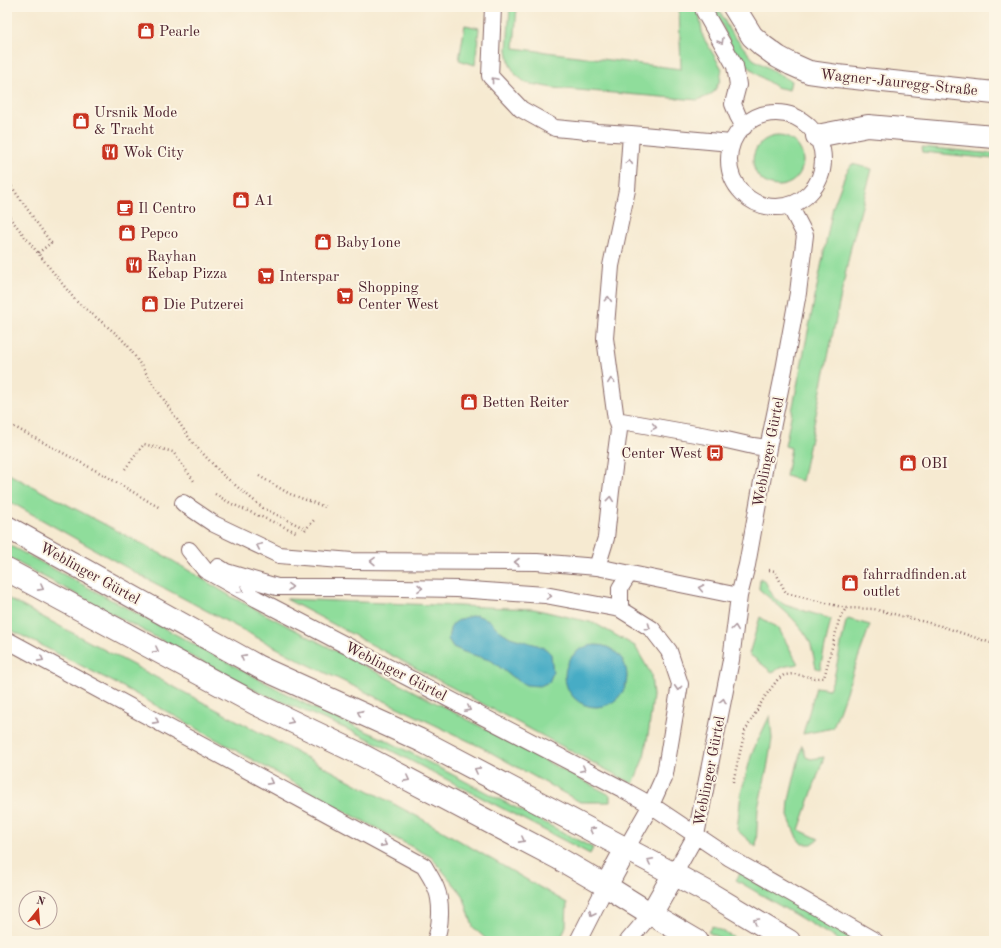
<svg xmlns="http://www.w3.org/2000/svg" width="1001" height="948" font-family="'Old Standard TT',serif">
<rect width="100%" height="100%" fill="#fcf5e5"/>
<filter id="ink" filterUnits="userSpaceOnUse"><feTurbulence type="fractalNoise" baseFrequency=".025" numOctaves="2"/><feDisplacementMap in="SourceGraphic" scale="8" xChannelSelector="R" yChannelSelector="G"/><feConvolveMatrix kernelMatrix="1 2 1 2 8 2 1 2 1" color-interpolation-filters="sRGB"/></filter>
<filter id="wash" filterUnits="userSpaceOnUse"><feTurbulence type="fractalNoise" baseFrequency=".012" numOctaves="4" result="noise"/><feDisplacementMap in="SourceGraphic" scale="16" xChannelSelector="R" yChannelSelector="G"/><feGaussianBlur stdDeviation="0.9" result="paint"/><feColorMatrix in="noise" values="0 0 0 0 0 0 0 0 0 0 0 0 0 0 0 0 0 1.4 0 .05"/><feComposite in="paint" operator="in"/></filter>
<g filter="url(#wash)">
<rect width="100%" height="100%" fill="#f6ead1"/>
<path fill="#8fdd9b" stroke="#6c7e63" d="M510 7H517L514 48 681 69 679 7H698L703 37 722 69 720 80 714 92 708 96 698 100 553 88 526 83 516 75 510 65 507 50Z
M711 7H718L729 30 753 59 791 81 789 90 776 87 758 75 743 62 732 48 722 25Z
M465 25 479 28 475 65 459 60Z
M753 161a25 25 0 1 1 50 0a25 25 0 1 1-50 0Z
M922 147 994 154V159L923 152Z
M852 164 872 169 851 247 802 481 786 476 791 448 785 446 833 207 846 173Z
M7 473 165 556 232 597 444 707 610 795V802H580L481 747 303 662 147 579 7 500Z
M7 544 313 708 384 739 593 848 590 854 361 735 261 693 198 660 7 557Z
M760 578 765 581 774 598 785 605 831 619 820 669 816 668C814 660 812 644 808 638 796 618 776 604 759 589Z
M7 598 422 819 567 903 566 926 560 941H487L486 939 473 927 463 895 431 857 333 805 123 687 7 628Z
M286 599 534 609 594 623 635 646 651 674 653 696 649 729 644 757 633 784Z
M760 617 779 629 798 664 782 667 772 672 749 654Z
M848 619 870 625 833 728 803 734 816 687 829 689 834 678 846 621Z
M770 715 772 739 767 769 758 808 756 847 737 830 741 793 752 753Z
M802 745 806 757 811 759 824 757 799 830 819 839 812 844H802L797 838 788 816 789 800Z
M741 872 857 941H840L736 880Z
M712 926 740 941H725L708 932Z"/>
<path fill="#46acc5" stroke="#486678" d="M476 615 489 620 499 630 510 637 537 645 546 649 551 654 553 673 549 682 540 686 526 685 512 677 492 661 480 657 464 652 453 647 448 639C449 636 449 632 450 629 454 619 467 617 476 615Z
M565 676a31 31 0 1 1 62 0a31 31 0 1 1-62 0Z"/>
</g>
<g filter="url(#ink)">
<g fill="none" stroke-linecap="round" stroke-linejoin="round">
<defs>
<path id="lane" d="M493 7 490 76 521 109 555 128 597 132 631 134 731 143
M703 7 704 11 735 66 738 85 733 104 738 116 744 127
M729 160a47 47 0 1 1 94 0a47 47 0 1 1-94 0Z
M616 420 718 438 753 446 768 448
M183 503 214 524 279 555 352 561 537 562 597 567 739 596
M189 550 205 570 257 599 624 790 651 805 730 858 875 941
M218 567 226 572 277 587H342L457 589 545 595 620 609 652 629 669 651 680 684 665 774 651 805 626 849
M597 567 606 538 611 491 619 430 616 420 605 338 611 266 627 190 631 134
M620 609V588L629 574
M7 640 424 866C428 873 433 880 436 888 442 902 441 927 435 941
M674 874 696 835 731 660 739 596 747 565 768 448 783 375 798 293 805 235 790 206
M578 941 606 886
M628 941 651 914"/>
<path id="street" d="M817 136 868 126 994 137"/>
<path id="secondary" d="M734 7 752 36 763 46 778 57 791 64 809 72 837 76 994 93"/>
<path id="primary" d="M7 527 259 667 420 740 674 874 709 893 789 941
M7 570 256 704 358 753 558 858 606 886 651 914 697 941
M606 886 626 849
M651 914 674 874"/>
</defs>
<use href="#lane" stroke="#866665" stroke-width="18"/>
<use href="#street" stroke="#866665" stroke-width="24"/>
<use href="#secondary" stroke="#866665" stroke-width="24"/>
<use href="#primary" stroke="#866665" stroke-width="24"/>
<path stroke="#866665" stroke-width="2.5" stroke-dasharray="1 3" stroke-linecap="butt" d="M7 180 51 243 38 253
M7 214 76 301 119 336 128 346 192 442 223 475 263 508 306 529
M7 423 106 476 160 508
M125 469 144 444 173 452 194 481
M259 476 290 494 325 507
M215 494 232 504 296 532
M305 530 314 520
M769 570 775 571 786 593 846 608
M733 782 745 731 764 698 778 679 784 675 794 674 815 678H824L839 620 846 608 874 609 941 626 994 644"/>
<use href="#lane" stroke="#fff" stroke-width="16"/>
<use href="#street" stroke="#fff" stroke-width="22"/>
<use href="#secondary" stroke="#fff" stroke-width="22"/>
<use href="#primary" stroke="#fff" stroke-width="22"/>
</g>
<defs><path id="oneway-chevron" d="M-2-3.5L2.5 0L-2 3.5" fill="none" stroke-width="1.6" stroke-linecap="round" stroke-linejoin="round"/></defs>
<g stroke="#ae9aa0">
<use href="#oneway-chevron" transform="translate(721 41) rotate(60)"/>
<use href="#oneway-chevron" transform="translate(494 80) rotate(-130)"/>
<use href="#oneway-chevron" transform="translate(629 162) rotate(-85)"/>
<use href="#oneway-chevron" transform="translate(608 299) rotate(-85)"/>
<use href="#oneway-chevron" transform="translate(611 381) rotate(-98)"/>
<use href="#oneway-chevron" transform="translate(654 427) rotate(10)"/>
<use href="#oneway-chevron" transform="translate(610 499) rotate(-84)"/>
<use href="#oneway-chevron" transform="translate(259 546) rotate(-155)"/>
<use href="#oneway-chevron" transform="translate(373 561) rotate(-179)"/>
<use href="#oneway-chevron" transform="translate(517 562) rotate(-180)"/>
<use href="#oneway-chevron" transform="translate(290 587) rotate(-1)"/>
<use href="#oneway-chevron" transform="translate(41 588) rotate(28)"/>
<use href="#oneway-chevron" transform="translate(420 588) rotate(1)"/>
<use href="#oneway-chevron" transform="translate(701 588) rotate(-169)"/>
<use href="#oneway-chevron" transform="translate(241 590) rotate(30)"/>
<use href="#oneway-chevron" transform="translate(549 596) rotate(9)"/>
<use href="#oneway-chevron" transform="translate(648 627) rotate(35)"/>
<use href="#oneway-chevron" transform="translate(735 628) rotate(-83)"/>
<use href="#oneway-chevron" transform="translate(156 650) rotate(28)"/>
<use href="#oneway-chevron" transform="translate(243 657) rotate(-151)"/>
<use href="#oneway-chevron" transform="translate(41 659) rotate(28)"/>
<use href="#oneway-chevron" transform="translate(678 688) rotate(94)"/>
<use href="#oneway-chevron" transform="translate(723 701) rotate(-79)"/>
<use href="#oneway-chevron" transform="translate(468 709) rotate(27)"/>
<use href="#oneway-chevron" transform="translate(360 713) rotate(-156)"/>
<use href="#oneway-chevron" transform="translate(156 721) rotate(28)"/>
<use href="#oneway-chevron" transform="translate(291 721) rotate(26)"/>
<use href="#oneway-chevron" transform="translate(583 769) rotate(27)"/>
<use href="#oneway-chevron" transform="translate(477 770) rotate(-152)"/>
<use href="#oneway-chevron" transform="translate(407 779) rotate(28)"/>
<use href="#oneway-chevron" transform="translate(270 782) rotate(28)"/>
<use href="#oneway-chevron" transform="translate(592 830) rotate(-152)"/>
<use href="#oneway-chevron" transform="translate(522 840) rotate(28)"/>
<use href="#oneway-chevron" transform="translate(384 844) rotate(28)"/>
<use href="#oneway-chevron" transform="translate(650 861) rotate(-153)"/>
<use href="#oneway-chevron" transform="translate(592 913) rotate(117)"/>
<use href="#oneway-chevron" transform="translate(756 921) rotate(-149)"/>
</g>
</g>
<defs>
<symbol id="shop-square" viewBox="-11 -11 22 22"><rect x="-9" y="-9" width="18" height="18" rx="4" fill="#c8321e" stroke="#fcf5e5"/><path d="M-5-2.5h2.3a2.7 3.5 0 0 1 5.4 0H5L5.5 6h-11ZM-1.5-2.5h3a1.5 2.3 0 0 0-3 0Z" fill="#fff"/></symbol>
<symbol id="restaurant-square" viewBox="-11 -11 22 22"><rect x="-9" y="-9" width="18" height="18" rx="4" fill="#c8321e" stroke="#fcf5e5"/><path d="M-5-6h1v4h1v-4h1v4h1v-4h1v5L-1.5 .5V6h-2V.5L-5-1ZM5-6V6H3V1.5H1.5Q1.5-4 5-6Z" fill="#fff"/></symbol>
<symbol id="cafe-square" viewBox="-11 -11 22 22"><rect x="-9" y="-9" width="18" height="18" rx="4" fill="#c8321e" stroke="#fcf5e5"/><path d="M-5.5-4.5H6V0H3Q3 3.5 0 3.5H-2.5Q-5.5 3.5-5.5 0ZM3-3.2v2h1.7v-2ZM-6 4.5H4V6H-6Z" fill="#fff"/></symbol>
<symbol id="supermarket-square" viewBox="-11 -11 22 22"><rect x="-9" y="-9" width="18" height="18" rx="4" fill="#c8321e" stroke="#fcf5e5"/><path d="M-6-5.5h2.5l.6 2H6L4.5 2H-2.5L-4.4-4H-6ZM-1.5 3.2a1.3 1.3 0 1 0 .1 0ZM3 3.2a1.3 1.3 0 1 0 .1 0Z" fill="#fff"/></symbol>
<symbol id="bus-square" viewBox="-11 -11 22 22"><rect x="-9" y="-9" width="18" height="18" rx="4" fill="#c8321e" stroke="#fcf5e5"/><path d="M-5-6H5V4H4V6H2V4H-2V6H-4V4H-5ZM-3.5-4V0h7V-4ZM-3.5 1.2v1.5H-2V1.2ZM2 1.2v1.5H3.5V1.2Z" fill="#fff"/></symbol>
</defs>
<g fill-rule="evenodd">
<use href="#shop-square" x="136" y="21" width="20" height="20"/>
<use href="#shop-square" x="71" y="111" width="20" height="20"/>
<use href="#restaurant-square" x="100" y="142" width="20" height="20"/>
<use href="#shop-square" x="231" y="190" width="20" height="20"/>
<use href="#cafe-square" x="115" y="198" width="20" height="20"/>
<use href="#shop-square" x="117" y="223" width="20" height="20"/>
<use href="#shop-square" x="313" y="232" width="20" height="20"/>
<use href="#restaurant-square" x="124" y="255" width="20" height="20"/>
<use href="#supermarket-square" x="256" y="266" width="20" height="20"/>
<use href="#supermarket-square" x="335" y="286" width="20" height="20"/>
<use href="#shop-square" x="140" y="294" width="20" height="20"/>
<use href="#shop-square" x="459" y="392" width="20" height="20"/>
<use href="#bus-square" x="705" y="443" width="20" height="20"/>
<use href="#shop-square" x="898" y="453" width="20" height="20"/>
<use href="#shop-square" x="840" y="573" width="20" height="20"/>
</g>
<g text-anchor="middle" stroke-width="4" stroke-linejoin="round" paint-order="stroke">
<g font-size="15" fill="#4a1f2b" stroke="#fcf5e5" text-anchor="start">
<text x="159" y="36">Pearle</text>
<text x="94" y="117">Ursnik Mode<tspan x="94" dy="17">&amp; Tracht</tspan></text>
<text x="123" y="157">Wok City</text>
<text x="254" y="205">A1</text>
<text x="138" y="213">Il Centro</text>
<text x="140" y="238">Pepco</text>
<text x="336" y="247">Baby1one</text>
<text x="147" y="261">Rayhan<tspan x="147" dy="17">Kebap Pizza</tspan></text>
<text x="279" y="281">Interspar</text>
<text x="358" y="292">Shopping<tspan x="358" dy="17">Center West</tspan></text>
<text x="163" y="309">Die Putzerei</text>
<text x="482" y="407">Betten Reiter</text>
<text x="702" y="458" text-anchor="end">Center West</text>
<text x="921" y="468">OBI</text>
<text x="863" y="579">fahrradfinden.at<tspan x="863" dy="17">outlet</tspan></text>
</g>
<g font-size="15" fill="#4a1f2b" stroke="#fcf5e5">
<text transform="translate(899 82) rotate(6)" y="5">Wagner-Jauregg-Straße</text>
<text transform="translate(768 452) rotate(-79)" y="5">Weblinger Gürtel</text>
<text transform="translate(90 573) rotate(29)" y="5">Weblinger Gürtel</text>
<text transform="translate(396 671) rotate(27)" y="5">Weblinger Gürtel</text>
<text transform="translate(709 771) rotate(-79)" y="5">Weblinger Gürtel</text>
</g>
</g>
<rect width="1001" height="948" fill="none" stroke="#fcf5e5" stroke-width="24"/>
<g transform="translate(38 910) rotate(17)"><circle r="19" fill="#fcf5e5" stroke="#b59f9b"/>
<path d="M0-3L7 15L0 10L-7 15Z" fill="#c8321e"/>
<text y="-6" font-size="11" font-weight="bold" text-anchor="middle" fill="#4a1f2b">N</text>
</g>
</svg>
